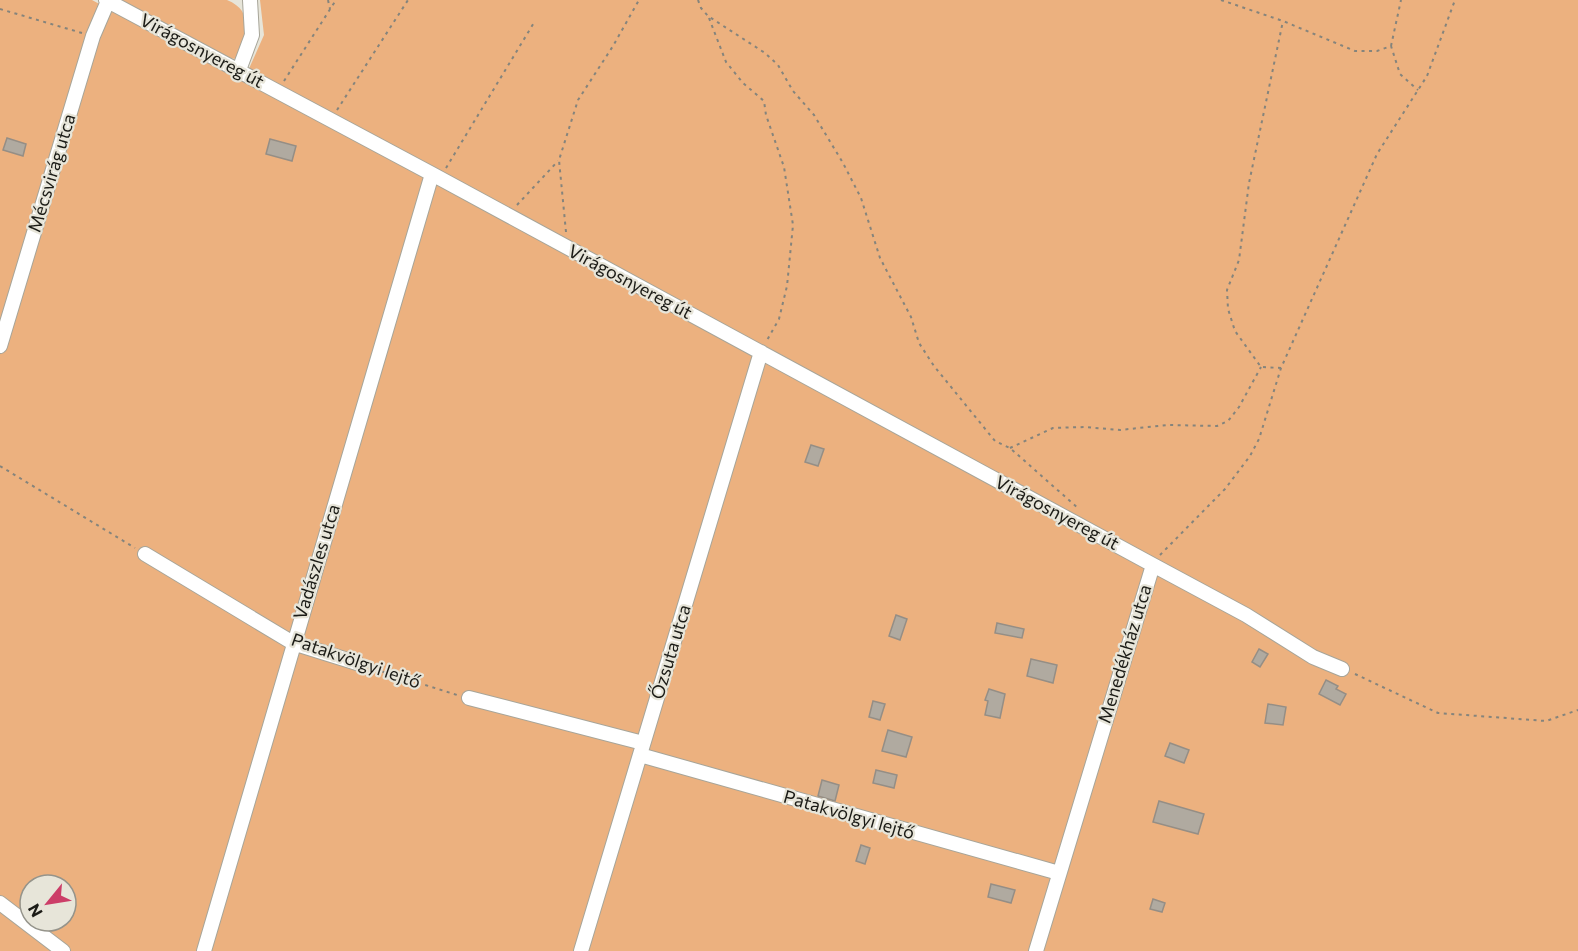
<svg xmlns="http://www.w3.org/2000/svg" width="1578" height="951" font-family="Commissioner,sans-serif">
<rect width="100%" height="100%" fill="#e7e5d9"/>
<path fill="#ecb17f" fill-rule="evenodd" d="M0 0H92L243 82 264 35 260 0H1578V951H0ZM30 885H66V921H30Z
M119 0H227C256 12 245 36 237 59L226 58Z"/>
<path fill="#b0aaa0" stroke="#958e85" stroke-width="1.5" d="M7 138 26 144 23 156 3 150Z
M270 139 296 146 292 161 266 154Z
M811 445 824 449 818 466 805 462Z
M896 615 907 619 900 640 889 636Z
M997 623 1024 629 1022 638 995 633Z
M1259 649 1268 654 1260 667 1252 662Z
M1031 659 1057 665 1053 683 1027 676Z
M1326 680 1338 686 1336 689 1346 694 1340 705 1319 694Z
M989 689 1005 694 1000 718 985 715 988 701 985 700Z
M873 701 885 704 880 720 869 717Z
M1268 704 1286 707 1283 725 1265 723Z
M888 730 912 737 906 757 882 751Z
M1170 743 1189 750 1184 763 1165 756Z
M876 770 897 775 894 788 873 783Z
M822 780 839 785 835 801 818 796Z
M1159 801 1204 814 1198 834 1153 822Z
M861 845 870 848 865 864 856 861Z
M991 884 1015 890 1011 903 988 897Z
M1153 899 1165 903 1162 912 1150 909Z"/>
<g fill="none" stroke-linecap="round" stroke-linejoin="round">
<defs>
<path id="minor" d="M106 0 432 174 1153 565 1246 615 1313 657 1342 669
M239 70 252 35 250 0
M0 346 93 36 108 1
M145 554 293 643 357 663
M469 698 643 743
M640 755 1059 873
M0 903 63 951
M204 951 432 174
M581 951 761 352
M1036 951 1153 565"/>
</defs>
<use href="#minor" stroke="#a7a599" stroke-width="16"/>
<path stroke="#85847c" stroke-width="2" stroke-dasharray="3 4.5" stroke-linecap="butt" d="M328 0 330 9
M698 0 701 8 708 16 765 53 778 65 793 91 814 115 843 163 861 198 880 258 911 317 919 343 934 366 995 441 1010 448 1079 509
M1221 0 1283 21 1355 51H1377L1391 46 1400 74 1418 90
M0 9 82 33
M709 18 726 62 743 83 764 101 766 115 784 167 793 225 787 286 779 319 766 342
M1391 46 1401 0
M284 81 336 0
M337 110 408 0
M446 168 535 21
M517 205 558 161
M566 232 559 160 578 100 613 46 639 0
M1281 368 1261 367 1235 331 1228 309 1227 290 1239 260 1249 183 1283 21
M1010 448 1053 428 1085 427 1120 430 1167 425 1217 426 1228 421 1239 407 1261 367
M0 466 135 548
M1160 555 1225 489 1250 456 1259 439 1281 368 1377 154 1427 76 1455 0
M368 667 457 695
M1355 674 1438 713 1546 721 1578 710"/>
<use href="#minor" stroke="#fff" stroke-width="14"/>
</g>
<g text-anchor="middle" stroke-width="4.5" stroke-linejoin="round" paint-order="stroke">
<g font-size="18" fill="#1b1b16" stroke="#e7e5d9">
<text transform="translate(202 51) rotate(28)" y="6">Virágosnyereg út</text>
<text transform="translate(52 173) rotate(-73)" y="6">Mécsvirág utca</text>
<text transform="translate(630 282) rotate(28)" y="6">Virágosnyereg út</text>
<text transform="translate(1057 513) rotate(28)" y="6">Virágosnyereg út</text>
<text transform="translate(317 562) rotate(-73)" y="6">Vadászles utca</text>
<text transform="translate(671 652) rotate(-73)" y="6">Őzsuta utca</text>
<text transform="translate(1125 654) rotate(-73)" y="6">Menedékház utca</text>
<text transform="translate(356 661) rotate(19)" y="6">Patakvölgyi lejtő</text>
<text transform="translate(849 815) rotate(16)" y="6">Patakvölgyi lejtő</text>
</g>
</g>
<g transform="translate(48 903) rotate(240)"><circle r="28" fill="#e7e5d9" stroke="#95948b" stroke-width="1.5"/>
<path d="M0-4.5L10 22L0 15L-10 22Z" fill="#cc3e68"/>
<text y="-9" font-size="16" font-weight="bold" text-anchor="middle" fill="#1b1b16">N</text>
</g>
</svg>
